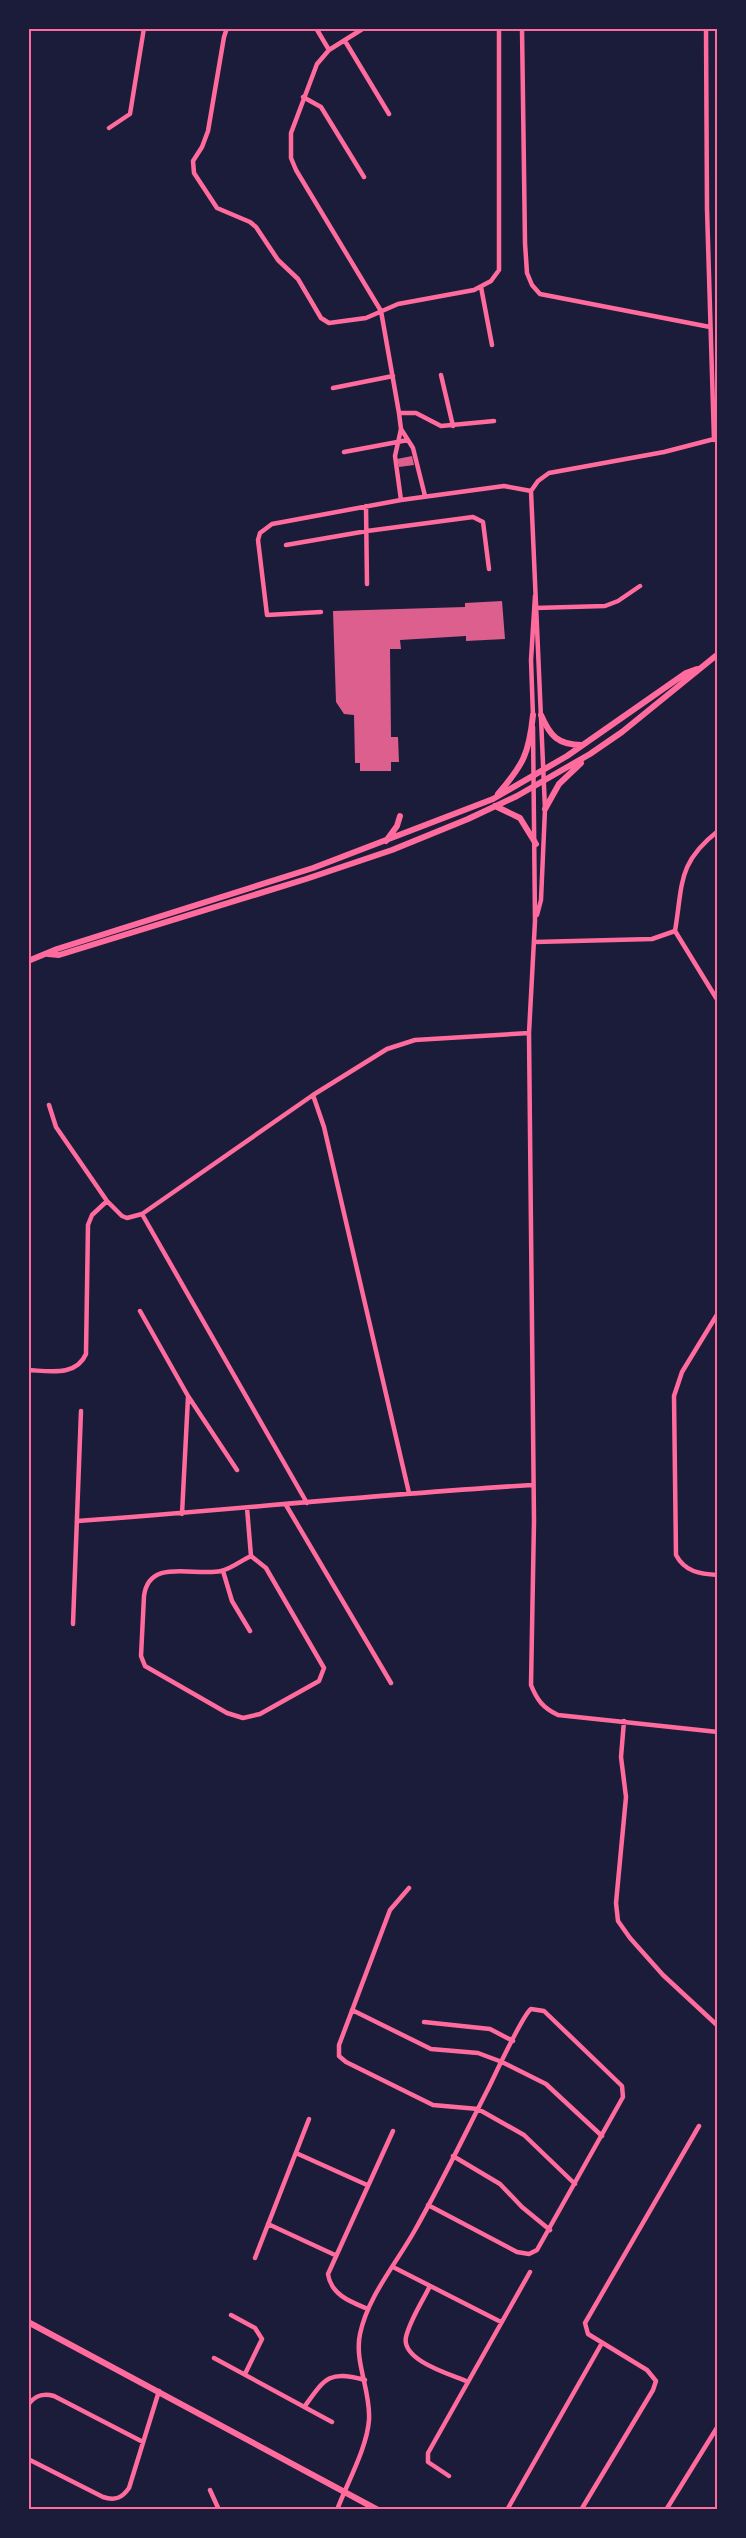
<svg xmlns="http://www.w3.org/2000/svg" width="746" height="2538" font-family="Montserrat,sans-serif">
<rect width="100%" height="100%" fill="#1b1b3a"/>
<path fill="#dd5f8e" d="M412 456 414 465 399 467 397 459Z
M502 601 505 639 466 641V636L400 640 401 649H390L391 737H398L399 762H391V771H360V763H355L354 715 344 714 336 702 333 611 465 607V603Z"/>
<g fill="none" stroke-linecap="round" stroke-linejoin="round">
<path stroke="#ff6b9d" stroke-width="4.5" d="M227 28 224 37 208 131 202 147 193 161 194 173 217 208 250 222 256 227 278 260 298 279 321 318 329 323 366 318 398 304 474 290 491 281 499 270V28
M316 28 329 50
M364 28 329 50 317 64 291 133V158L296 170 381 311 399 413 401 429 395 456 401 500
M522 28 525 243 527 273 532 285 540 294 710 327
M706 28 707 209 714 440
M345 41 389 114
M303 97 321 107 364 177
M109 128 130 114 144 28
M481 287 492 345
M441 375 453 426
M333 388 393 376
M399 413H416L441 426 494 421
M401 429 413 448 425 496
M344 452 408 440
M531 491 545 809 541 900 537 915
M366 506 367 584
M286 545 367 531 473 517 483 522 489 569
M535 608 605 606 618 601 640 586
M321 612 267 615 258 540 260 533 272 524 401 500 504 486 531 491 538 481 549 473 664 452 718 438
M533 716 531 660 535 596
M533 727 535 921 529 1033 534 1521 531 1685C537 1700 543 1708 558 1715L718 1732
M675 931C683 884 677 863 718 831
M675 931 718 1001
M535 942 652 939 675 931
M313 1095 324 1127 409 1493
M49 1105 56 1127 107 1201 122 1216 127 1218 142 1214 313 1095 387 1049 415 1040 529 1033
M142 1214 307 1503
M140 1311 188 1396 237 1470
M718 1313 682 1372 674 1396 676 1555C685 1572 700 1574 718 1575
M28 1370C49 1371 76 1377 86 1354L88 1225 92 1215 107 1201
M286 1505 391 1683
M247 1508 251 1556
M182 1514 188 1397
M78 1521C230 1510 381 1494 532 1485
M251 1556 266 1568 324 1668 319 1681 260 1714 243 1718 227 1713 145 1666 141 1656 144 1596C149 1557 195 1577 221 1571 231 1569 242 1560 251 1556Z
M223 1571 232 1601 250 1631
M73 1624 81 1411
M624 1721 621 1757 626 1797 616 1903 618 1921 630 1938 663 1975 718 2026
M409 1888 390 1910 339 2045V2056L346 2062 433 2105 478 2109 524 2135 575 2184
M352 2010 431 2049 478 2053 502 2062 546 2084 602 2136
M424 2022 490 2029 513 2041
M296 2153 367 2185
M453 2156 500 2184 522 2207 550 2230
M268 2224 335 2255
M255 2258 309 2119
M393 2267 501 2322
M430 2286C422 2302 410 2320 406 2337 401 2360 449 2374 466 2381
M368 2309C351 2302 331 2295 328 2274L393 2131
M231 2315 255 2328 262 2339 245 2374
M214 2358 332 2422
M28 2405C35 2395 43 2393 54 2396L143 2442
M305 2406C325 2378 329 2370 365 2380
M28 2459 103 2497C115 2501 122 2498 129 2488L159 2391
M449 2476 428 2462V2453L530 2272
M210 2490 219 2510
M337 2510C347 2483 367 2448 369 2420 371 2391 354 2362 360 2334 368 2296 396 2264 415 2230 441 2184 464 2136 488 2089 495 2075 523 2014 531 2009L544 2011 622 2086 623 2097 537 2250 529 2254 517 2252 428 2205
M507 2510 602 2343
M581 2510 653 2390 656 2381 647 2370 588 2334 585 2323 699 2126
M666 2510 718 2426"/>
<path stroke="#ff6b9d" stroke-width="6" d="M541 715C550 736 558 745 582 745
M498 794C523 765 529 754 533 715
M495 806 520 818 536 844
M545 809 559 784 581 763
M386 841 397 826 400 816
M48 954 59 955 306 879 392 850 468 819 517 796 590 754 622 732 718 654
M28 961 57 949 313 868 493 799 567 756 686 673 697 669
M28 2322 378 2510"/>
</g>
<rect width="746" height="2538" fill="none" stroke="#1b1b3a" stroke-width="60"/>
<rect x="30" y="30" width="686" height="2478" fill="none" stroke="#ff6b9d" stroke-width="2"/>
</svg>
